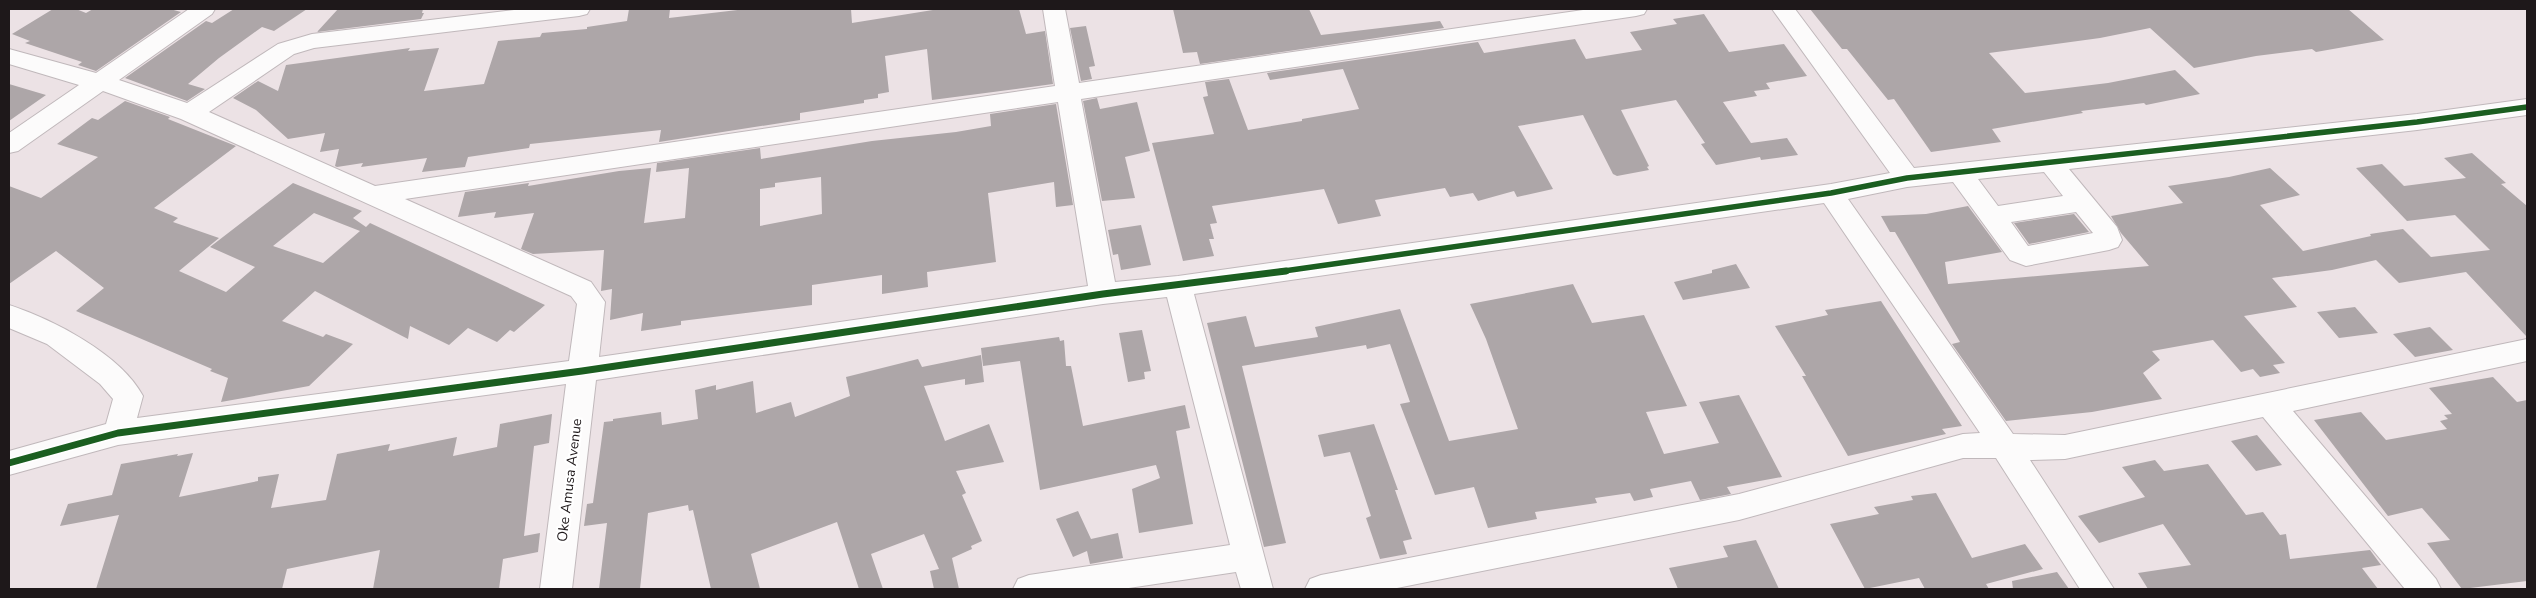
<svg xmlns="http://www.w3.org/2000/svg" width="2536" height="598" font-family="'Nunito Sans',sans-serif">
<rect width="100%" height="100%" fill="#ece2e5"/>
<path fill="#ada6a8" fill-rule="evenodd" d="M53 9H76L86 13 93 9H170L181 12 96 71 78 65 82 62 25 43 30 41 12 34Z
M234 9H307L274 31 262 27 219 58 188 84 205 89 187 101 125 78 206 21 212 23Z
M338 9H423L422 13H424L421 19 317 32Z
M629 9H670L669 18 746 9H851L852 23 939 9H1019L1026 34 1045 31 1053 84 932 100 927 49 885 56 889 92 878 94V98L864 100V103L800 113V120L659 142 661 130 530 144 529 148 468 157 465 167 422 172 427 158 361 167 363 163 337 167 335 166 339 149 320 152 325 133 288 139 256 110 233 98 258 81 278 91 286 65 410 48 408 51 439 48 424 91 484 84 498 41 540 37 542 33 587 29V27L627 21Z
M1173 9H1309L1321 35 1440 21 1444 28 1200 64 1197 52 1183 53Z
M1810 9H2348L2384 40 2316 52 2312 49 2256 56 2194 68 2150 28 2100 38 1989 53 2025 93 2108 83 2175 70 2200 94 2146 105 2144 103 2081 111 2083 113 1992 129 2001 142 1931 152 1894 99 1888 100 1847 49H1842Z
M1704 14 1729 52 1784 44 1807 76 1766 83 1770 89 1754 91 1757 96 1723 102 1751 143 1787 138 1798 155 1761 160 1760 157 1716 165 1701 144 1705 143 1676 100 1621 110 1649 166 1647 167 1649 170 1617 176 1613 174 1583 115 1518 126 1553 189 1517 197 1514 191 1478 201 1473 193 1450 197 1445 188 1375 200 1381 216 1338 224 1324 189 1212 206 1217 223 1210 224 1214 239H1209L1214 256 1183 261 1152 143 1214 134 1203 97 1208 96 1205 82 1229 79 1248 130 1302 121V119L1359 109 1343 69 1270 80 1267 73 1478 42 1484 53 1575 39 1586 59 1642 50 1630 32 1677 24 1673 19Z
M1086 26 1095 66 1089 67 1092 79 1081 81 1070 28Z
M9 84 46 95 9 121Z
M1097 98 1100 109 1137 102 1150 151 1125 157 1135 198 1102 201 1083 101Z
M125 101 170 117 168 119 236 146 154 208 178 218 173 222 219 238 179 271 226 292 255 267 210 247 293 183 362 211 353 218 366 227 370 223 545 305 514 332 510 330 497 342 468 328 449 345 410 326 408 339 315 291 282 321 323 337 326 334 353 344 309 386 221 402 228 378 210 371 212 369 76 311 104 288 56 251 9 284V186L41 198 98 157 57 144 92 118 98 120ZM314 213 360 231 323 263 273 246Z
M1056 104 1073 205 1056 207 1054 182 988 193 996 262 927 272 928 287 882 294V275L812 285V305L681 321V325L641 331 643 313 610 320 612 289 601 291 604 250 533 254 521 249 534 213 494 218 496 212 458 217 465 192 529 183 528 186 619 171 651 168 644 223 685 218 689 168 656 172 657 163 760 148 761 159 872 141 956 132 991 126 990 114ZM821 177 822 214 760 226V189L775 187V183Z
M2472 153 2506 183 2501 184 2527 206V337L2466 272 2399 283 2376 260 2332 270 2272 278 2297 307 2244 316 2285 363 2273 365 2280 373 2260 377 2253 369 2241 372 2213 340 2152 351 2160 360 2143 373 2162 399 2092 412 2006 421 1952 344 1960 342 1895 232H1890L1881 216 1926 214 1968 206 2002 252 1945 262 1948 284 2149 266 2121 233 2111 216 2183 203 2168 186 2229 177 2270 168 2300 195 2260 205 2303 251 2371 236 2370 234 2403 229 2431 257 2490 250 2455 215 2407 221 2356 168 2382 164 2404 186 2466 178 2444 158Z
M2074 214 2089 232 2029 244 2014 223Z
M1141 225 1151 265 1121 270 1118 254 1113 255 1108 230Z
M1736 264 1750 288 1683 300 1674 282 1712 273V270Z
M1573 284 1592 323 1644 315 1687 406 1646 412 1664 454 1719 443 1699 402 1739 395 1782 477 1727 487 1731 494 1700 500 1691 481 1650 489 1653 497 1634 501 1630 493 1595 498 1597 503 1535 512 1537 519 1488 528 1474 487 1435 495 1400 404 1410 402 1390 344 1367 349 1366 345 1242 366 1286 543 1264 547 1207 323 1246 316 1255 347 1318 337 1315 327 1400 309 1449 441 1518 429 1486 339 1470 304Z
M1881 301 1962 426 1942 429 1946 434 1848 456 1802 376H1806L1775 326 1828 315 1825 310Z
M2355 307 2378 333 2339 338 2317 312Z
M2430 327 2453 350 2415 357 2393 334Z
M1142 330 1151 371 1144 372 1145 379 1128 382 1119 333Z
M1059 337 1060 341 1064 340 1066 366H1071L1083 426 1185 405 1190 428 1176 431 1193 524 1139 533 1132 489 1160 478 1156 465 1040 490 1020 361 983 366 981 348Z
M981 355 984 382 965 385V379L924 386 945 441 989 424 1004 462 956 471 966 493 962 495 982 541 971 546 972 549 952 558 959 589H934L930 571 939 569 924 534 871 554 883 589H859L837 522 751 554 760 589H711L693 510 689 511 688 505 648 513 640 589H599L607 523 584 526 587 504 593 503 604 422 613 421V419L661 412 662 425 698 419 695 390 716 385V390L753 381 756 413 791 402 795 417 850 396 846 377 918 359 922 367Z
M2493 377 2517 402 2527 400V581L2462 589 2427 543 2450 540 2422 508 2388 516 2314 420 2361 412 2386 440 2447 429 2440 421 2448 419 2444 415 2452 414 2429 388Z
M552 414 549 443 534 446 524 536 540 533 538 552 503 559 499 589H373L380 550 287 569 282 589H96L119 515 60 526 68 504 112 495 121 464 178 454 177 456 193 453 179 497 258 481V477L279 474 271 508 326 500 337 454 390 444 388 451 457 437 453 456 497 447 500 424Z
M1374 424 1398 490H1395L1412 539 1403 541 1407 554 1380 559 1366 518 1371 516 1350 452 1324 457 1318 435Z
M2257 435 2282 465 2256 471 2231 441Z
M2155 460 2164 471 2208 464 2246 515 2263 512 2280 535 2286 534 2290 559 2370 550 2381 565 2362 568 2378 589H2148L2138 573 2191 565 2163 524 2099 543 2078 516 2145 497 2122 467Z
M1936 493 1972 558 2025 544 2043 569 1986 584 1989 589H1925L1919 578 1865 589 1830 524 1879 514 1874 507 1913 500 1911 496Z
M1078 511 1091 539 1118 533 1123 558 1090 564 1087 551 1073 557 1056 519Z
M1756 540 1779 589H1678L1669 568 1728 557 1723 546Z
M2057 572 2069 589H2013L2012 581Z"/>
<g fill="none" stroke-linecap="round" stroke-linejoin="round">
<defs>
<path id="minor" d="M189 9H215L212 14 119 80 187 103 278 44 312 34 522 9H590L587 14 579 16 314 48 294 54 209 112 375 186 1055 86 1043 9H1065L1079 83 1590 9H1647L1644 14 1636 16 1081 99 1115 282 1178 276 1831 184 1890 173 1772 9H1795L1914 168 2417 114 2527 99V115L2417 130 2069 169 2117 227 2122 240 2118 247 2109 250 2026 266 2010 260 1953 182 1907 187 1848 199 2013 434 2065 435 2527 339V361L2293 411 2436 579 2441 589H2405L2263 417 2065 459 2030 460 2114 589H2080L1996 458H1963L1739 520 1392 589H1305L1310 579 1321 575 1739 494 1963 434 1980 433 1824 203 1194 294 1273 589H1241L1236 572 1122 589H1013L1018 579 1029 575 1230 545 1167 297 1103 304 596 380 572 589H540L566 384 118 445 9 475V451L106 424 113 399 100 384 47 344 9 328V305C52 319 121 354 143 396L137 418 569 361 577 304 571 296 181 119 103 91 18 151 9 153V133L79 85 9 64V49L96 73ZM1058 102 1088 286 599 357 605 302 591 282 405 199ZM2044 172 2063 196 1998 206 1978 179ZM2076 212 2093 233 2028 246 2011 222Z"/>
</defs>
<use href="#minor" stroke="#c0b8bb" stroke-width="2"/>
<use href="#minor" fill="#fcfbfb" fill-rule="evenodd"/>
<defs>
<path id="cycleway-far1" d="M1277 272 1831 193 1907 178 2417 122 2527 107"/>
<path id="cycleway" d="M9 463 118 433 582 371 1103 294 1286 271"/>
</defs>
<use href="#cycleway-far1" stroke="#fff" stroke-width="8"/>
<use href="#cycleway" stroke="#fff" stroke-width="10"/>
<use href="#cycleway-far1" stroke="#1b5e20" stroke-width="5.5"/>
<use href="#cycleway" stroke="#1b5e20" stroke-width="7"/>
</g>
<g text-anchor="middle" stroke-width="4.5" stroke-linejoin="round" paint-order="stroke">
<g font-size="14" fill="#1e181a" stroke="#fff">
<text transform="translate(569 480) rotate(-83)" y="5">Oke Amusa Avenue</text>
</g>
</g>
<rect width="2536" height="598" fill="none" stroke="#1e181a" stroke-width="20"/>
</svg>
